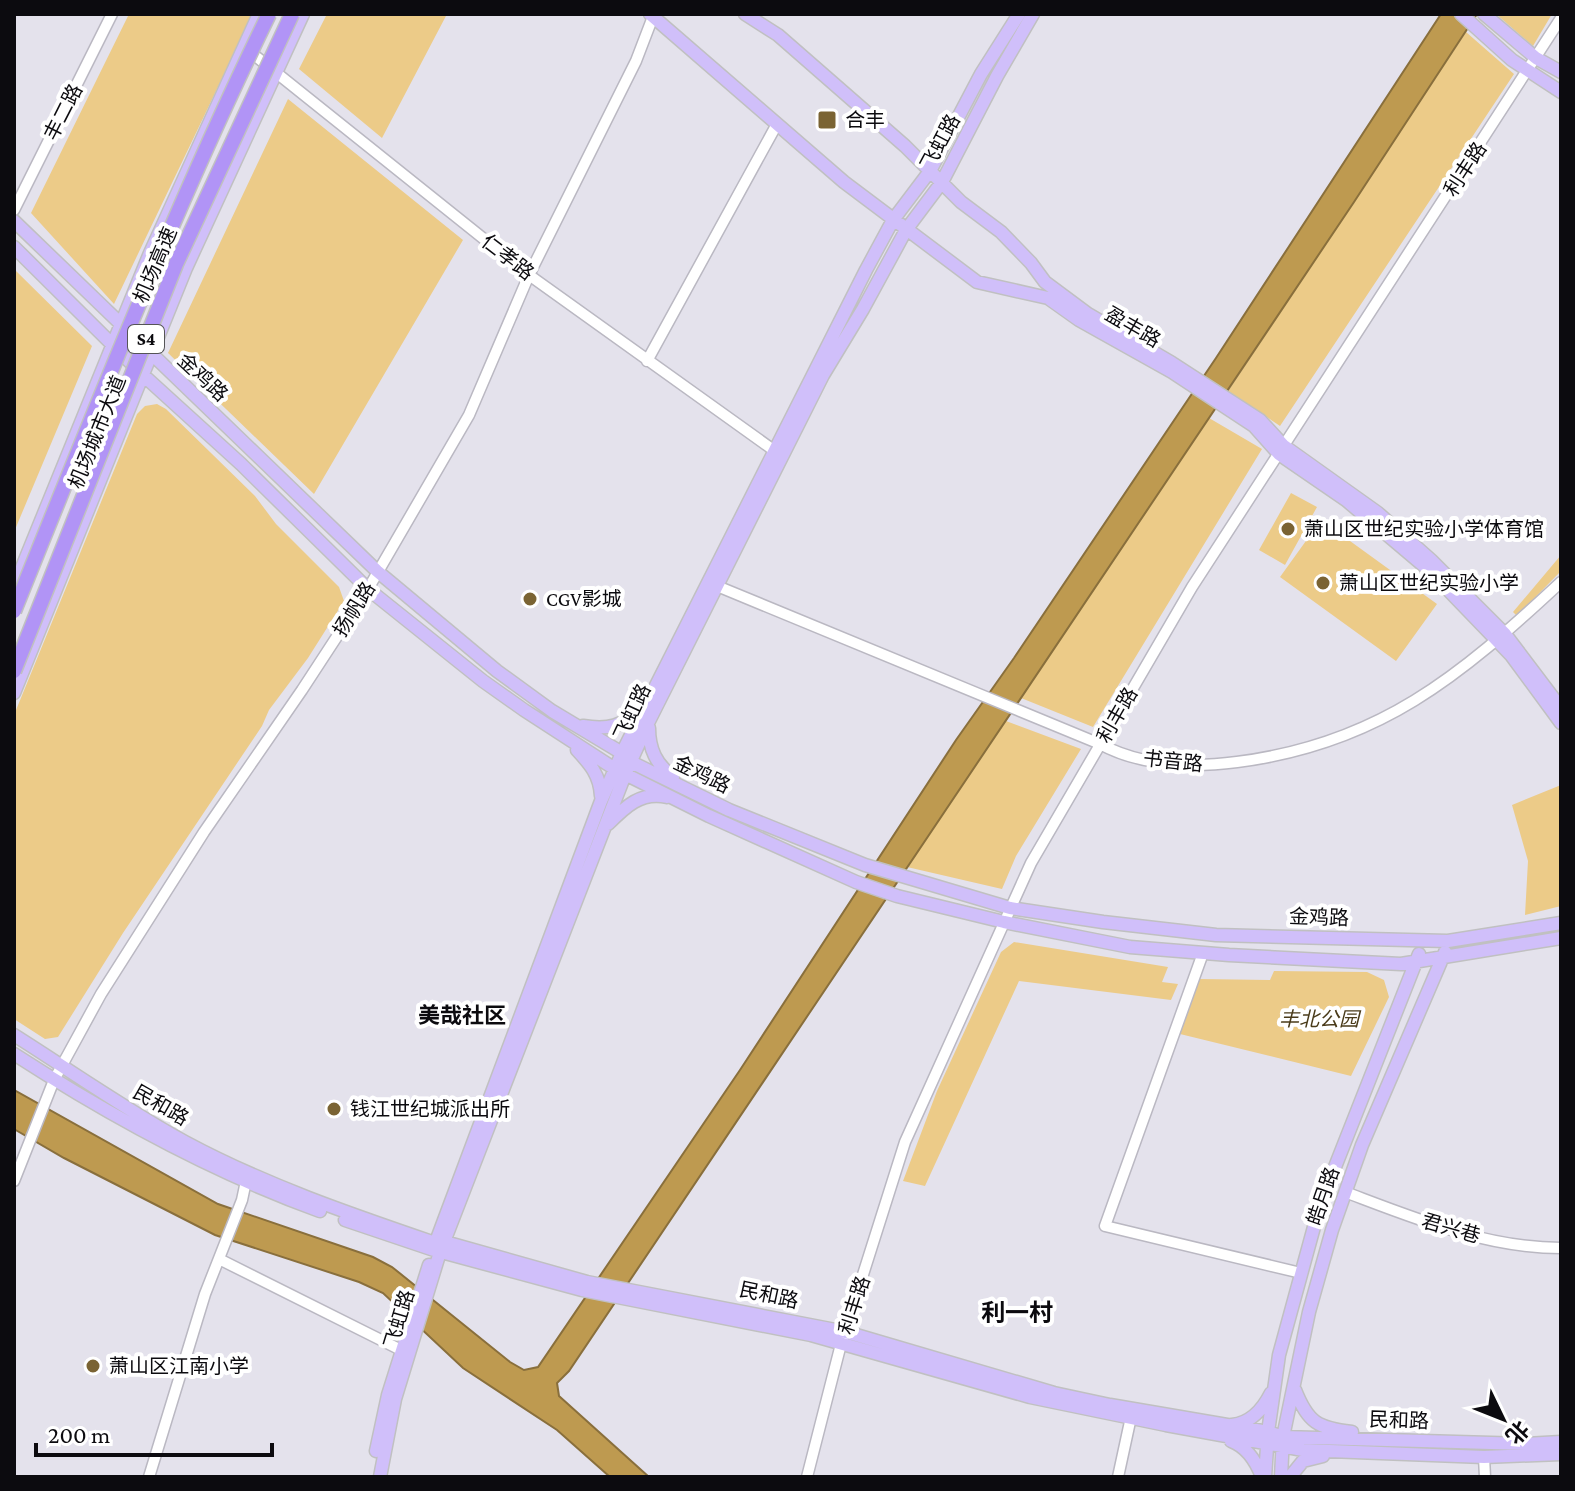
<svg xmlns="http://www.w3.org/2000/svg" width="1575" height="1491" font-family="'Crimson Pro','Noto Sans SC',serif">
<rect width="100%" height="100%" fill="#e4e2ec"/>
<path fill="#eccb88" d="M129 14H253L114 304 31 213Z
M327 14H447L382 138 299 69Z
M1496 14H1552L1533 46Z
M1466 32 1514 74 1280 426 1228 391Z
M288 99 463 240 314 494 168 353Z
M14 269 92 346 14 532Z
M157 404 166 409 255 496 276 524 339 587 344 601 308 658 269 710 262 726 123 933 58 1037 45 1039 14 1019V715L137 414 145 406Z
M1209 418 1262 449 1093 727 1021 698Z
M1291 493 1317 507 1285 565 1259 550Z
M1321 520 1437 604 1396 661 1280 577Z
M1561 555V571L1517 616 1513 612Z
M1006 721 1081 749 1016 856 1002 889 907 867Z
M1561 785V906L1525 915 1528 861 1512 805Z
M1014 942 1168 967 1162 982 1178 984 1171 1000 1019 981 925 1186 903 1181 937 1091 1001 952Z
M1274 971 1367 972 1384 980 1389 997 1351 1076 1180 1034 1199 979 1270 980Z"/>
<path fill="#be9a50" stroke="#896f3c" stroke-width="2" d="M1441 14H1477L1354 202 569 1371 557 1383 559 1396 649 1477H610L557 1430 463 1368 383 1293 359 1282 215 1235 64 1158 14 1129V1090L218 1204 373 1257 392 1267 510 1362 524 1370 538 1367 740 1070 956 740 1014 658 1216 358Z"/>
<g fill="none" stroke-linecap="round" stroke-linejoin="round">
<defs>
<path id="minor" d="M248 50 529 275 779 454
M14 210 112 14
M647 361 777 124
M717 586 1100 744C1141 766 1191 768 1237 762 1379 744 1460 676 1561 582
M1203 953 1105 1226 1301 1273
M14 1181 54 1080 101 994 204 832 302 690 368 589 469 415 529 275 636 61 654 14
M1345 1192C1414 1218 1486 1248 1561 1248
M219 1259 401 1350
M1484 1457 1485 1477
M149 1477 205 1294 242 1200 246 1181
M807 1477 841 1344 905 1142 1031 863 1192 587 1561 18
M1118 1477 1131 1417"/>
<path id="major" d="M650 14 844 182 977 282 1048 298 1079 320 1172 372 1254 426 1279 454 1346 500 1430 571 1511 655 1561 723
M745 14 778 35 905 146 961 202 1001 232 1031 263 1045 282 1088 314 1172 363 1260 420 1284 446 1378 513 1431 560 1505 634 1561 708
M1461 14 1512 60 1561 92
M1484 14 1536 58 1561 72
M14 221 377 571 497 671 552 711 622 753 631 762 729 810 865 865 1010 908 1103 922 1216 935 1408 940 1448 941 1561 923
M14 247 142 374 241 464 368 589 483 681 524 710 615 769 709 816 856 882 897 896 1004 922 1130 947 1229 955 1401 964 1561 938
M14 587 150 253 259 14
M14 693 186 268 303 14
M583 726C607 730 624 727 640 707
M649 728C649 749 656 764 673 777
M577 750C590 764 600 775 601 796
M608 824C625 807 641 791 667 797
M14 1035C71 1071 126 1110 185 1142 265 1185 350 1214 435 1243L445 1242 587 1282 846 1332 1054 1393 1110 1405 1268 1432 1283 1437 1526 1444 1561 1442
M14 1054C110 1116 212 1172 320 1211
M345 1220 434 1250 582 1290 811 1335 1030 1397 1166 1425 1303 1450 1484 1457 1561 1454
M434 1247 601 801 622 753 866 270 893 220 930 171 981 74 1019 14
M1295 1390C1308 1423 1318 1428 1352 1432
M1232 1425C1251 1423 1263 1409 1271 1393
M1231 1441C1247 1447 1256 1461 1262 1477
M376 1451 388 1395 429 1265
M380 1477 395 1399 440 1252 626 772 649 721 823 375 863 309 906 230 942 182 997 76 1033 14
M1265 1477 1268 1432 1279 1355 1320 1205 1419 954
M1281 1477 1283 1437 1309 1312 1332 1230 1362 1145 1445 952
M1290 1477 1303 1461 1323 1456"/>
</defs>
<use href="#minor" stroke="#bab8c2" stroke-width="13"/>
<use href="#major" stroke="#c0c0c1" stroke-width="15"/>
<use href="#minor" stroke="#fff" stroke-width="10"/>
<use href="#major" stroke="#d0bffa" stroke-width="12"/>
<defs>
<path id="highway-bridge" d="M14 611C95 410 174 209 269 14
M14 671 176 264 292 14"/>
</defs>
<use href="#highway-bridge" stroke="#c0c0c1" stroke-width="17" stroke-linecap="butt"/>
<use href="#highway-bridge" stroke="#b194f6" stroke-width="14"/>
</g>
<g fill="#7a6333" stroke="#fff" stroke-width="3">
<rect x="817" y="110" width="20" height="20" rx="4"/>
<circle cx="1288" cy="529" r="8"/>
<circle cx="1323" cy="583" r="8"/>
<circle cx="530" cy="599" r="8"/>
<circle cx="334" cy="1109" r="8"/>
<circle cx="93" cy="1366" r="8"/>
</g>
<g text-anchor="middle" stroke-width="8" stroke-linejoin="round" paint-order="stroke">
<rect fill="#fff" stroke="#555457" stroke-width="2" x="128" y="325" width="36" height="28" rx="6"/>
<g font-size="18" font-weight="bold" fill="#0c0b0f">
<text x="146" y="345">S4</text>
</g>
<g font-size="20" fill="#0c0b0f" stroke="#fff">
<text transform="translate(63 112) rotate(-63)" y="7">丰二路</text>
<text transform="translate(940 142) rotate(-62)" y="7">飞虹路</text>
<text transform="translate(1465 169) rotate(-57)" y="7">利丰路</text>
<text transform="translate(508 257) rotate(38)" y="7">仁孝路</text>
<text transform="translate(155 265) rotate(-67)" y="7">机场高速</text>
<text transform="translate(1133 327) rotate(30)" y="7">盈丰路</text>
<text transform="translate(203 377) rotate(43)" y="7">金鸡路</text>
<text transform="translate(97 432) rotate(-68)" y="7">机场城市大道</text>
<text transform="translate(354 609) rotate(-58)" y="7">扬帆路</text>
<text transform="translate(632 712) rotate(-65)" y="7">飞虹路</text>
<text transform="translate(1117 715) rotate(-60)" y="7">利丰路</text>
<text transform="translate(1173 761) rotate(6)" y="7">书音路</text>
<text transform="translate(702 774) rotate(26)" y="7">金鸡路</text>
<text transform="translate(1319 917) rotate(2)" y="7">金鸡路</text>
<text transform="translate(161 1105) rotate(30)" y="7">民和路</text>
<text transform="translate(1323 1196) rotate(-71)" y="7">皓月路</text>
<text transform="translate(1451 1228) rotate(16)" y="7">君兴巷</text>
<text transform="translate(769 1295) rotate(12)" y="7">民和路</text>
<text transform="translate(854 1305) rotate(-72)" y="7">利丰路</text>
<text transform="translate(399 1319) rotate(-73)" y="7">飞虹路</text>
<text transform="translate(1399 1420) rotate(2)" y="7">民和路</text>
</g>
<g font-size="20" fill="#0c0b0f" stroke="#fff" text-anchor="start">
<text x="845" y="127">合丰</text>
<text x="1304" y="536">萧山区世纪实验小学体育馆</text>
<text x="1339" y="590">萧山区世纪实验小学</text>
<text x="546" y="606">CGV影城</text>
<text x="350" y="1116">钱江世纪城派出所</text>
<text x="109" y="1373">萧山区江南小学</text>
</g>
<g font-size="20" font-style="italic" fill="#4a3b1a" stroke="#fff">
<text x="1319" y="1026">丰北公园</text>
</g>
<g font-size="22" font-weight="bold" fill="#0c0b0f" stroke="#fff">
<text x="462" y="1023">美哉社区</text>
</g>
<g font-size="24" font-weight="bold" fill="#0c0b0f" stroke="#fff">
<text x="1017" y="1321">利一村</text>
</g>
</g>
<rect width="1575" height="1491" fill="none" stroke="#0c0b0f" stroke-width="32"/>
<g transform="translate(1503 1419) rotate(133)" stroke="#ffffff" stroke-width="6" paint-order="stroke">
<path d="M0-6L14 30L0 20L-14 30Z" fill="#0c0b0f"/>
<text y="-12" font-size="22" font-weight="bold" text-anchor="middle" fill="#0c0b0f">北</text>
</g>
<path d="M36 1443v12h236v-12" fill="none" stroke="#0c0b0f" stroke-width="4"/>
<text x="48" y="1443" font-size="24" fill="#0c0b0f" stroke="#ffffff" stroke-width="6" paint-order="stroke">200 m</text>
</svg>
